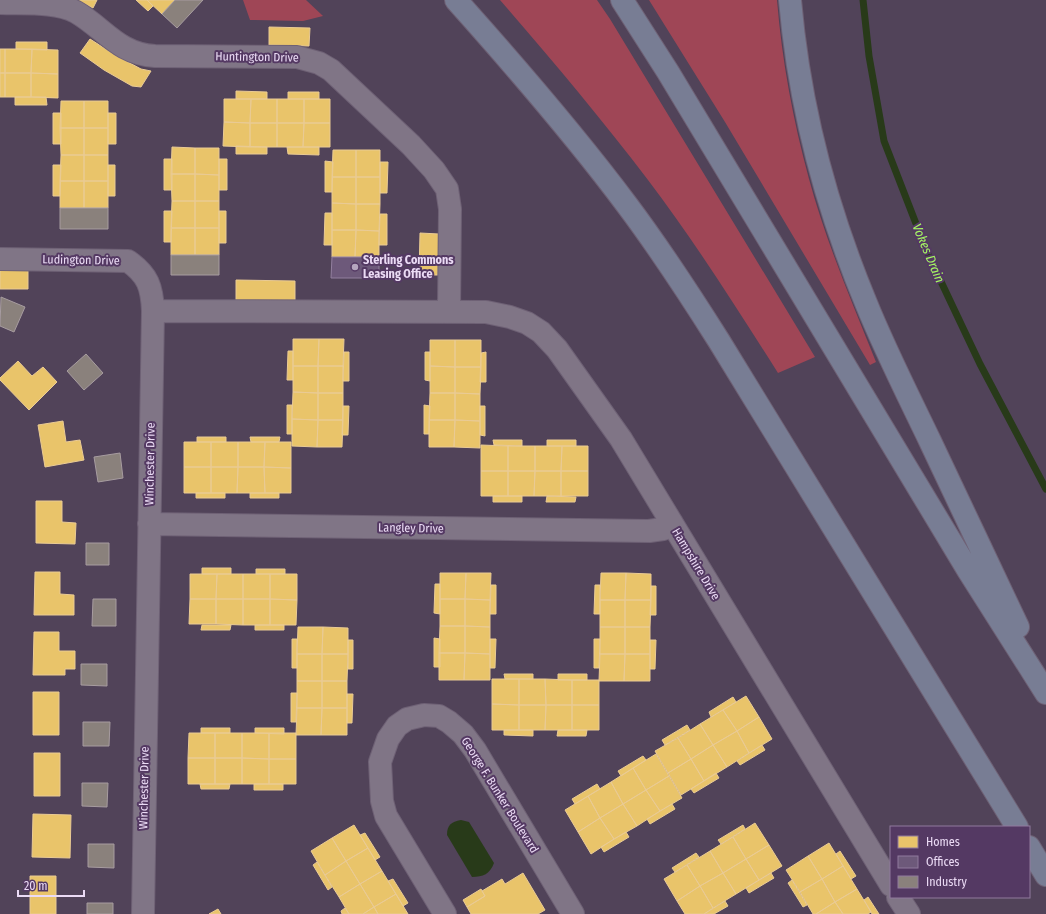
<svg xmlns="http://www.w3.org/2000/svg" width="1046" height="914" font-family="'Fira Sans Condensed',sans-serif">
<rect width="100%" height="100%" fill="#514359"/>
<path fill="#9f4656" d="M243 0H306L323 16 303 21 250 20Z
M500 0H597L610 19 815 357 778 373C736 307 695 242 648 180 601 118 551 59 500 0Z
M649 0H777C782 61 793 120 809 179 826 242 852 302 876 362L870 365 725 122Z"/>
<path fill="#283a19" d="M461 820 469 822 494 863C490 874 483 877 472 877L447 835C447 825 451 822 461 820Z"/>
<path fill="#e9c46a" stroke="#eacb94" d="M77 0H97L93 8Z
M136 0H147L153 6 148 11Z
M147 0H175L162 14Z
M269 27 310 28 309 46 269 45Z
M90 39 115 55 141 69 151 71 141 87 132 86 104 70 80 53Z
M16 42H47V50L16 49Z
M0 49H5V73H0Z
M5 49H32L31 73H5Z
M32 49 58 50V74L31 73Z
M0 73H5V97H0Z
M5 73H31V97H5Z
M31 73 58 74V98L31 97Z
M236 91 267 92V99H236Z
M288 92H319V99H288Z
M15 97H46L47 105H15Z
M224 99H251L250 123 224 122Z
M251 99H277V123H250Z
M277 99H304V123H277Z
M304 99H330V123H304Z
M61 101H84V128H60Z
M84 101H108V128H84Z
M53 113H61V144H53Z
M108 113H116V144H108Z
M224 122 250 123V147L223 146Z
M250 123H277V147H250Z
M277 123H304L303 147H277Z
M304 123H330V147H303Z
M60 128H84V155H61Z
M84 128H108V155H84Z
M236 146 267 147V154H236Z
M172 147 195 148V174H171Z
M287 147H319V155L288 154Z
M195 148H219V175L195 174Z
M333 150H356V177H332Z
M356 150H380V177H356Z
M61 155H84V181H60Z
M84 155H108V181H84Z
M164 159H172V190H164Z
M219 159H227V190H219Z
M325 161 333 162 332 192H325Z
M380 162H388L387 193H380Z
M53 165H61L60 196H53Z
M108 165H115V196H108Z
M171 174H195V201H172Z
M195 174 219 175V201H195Z
M332 177H356V204L332 203Z
M356 177H380V204H356Z
M60 181H84V208H60Z
M84 181H108V208H84Z
M172 201H195V228H171Z
M195 201H219V228H195Z
M332 203 356 204V230H332Z
M356 204H380L379 231 356 230Z
M164 211H172L171 242H164Z
M219 211H226V243H219Z
M325 213H332V245H324Z
M380 214H387V245H379Z
M171 228H195V255H171Z
M195 228H219V255H195Z
M332 230H356L355 257H332Z
M356 230 379 231V257H355Z
M420 233 439 234 438 275H419Z
M0 270H28V289H0Z
M236 280 295 281V302L236 301Z
M293 339H319L318 366H293Z
M319 339H344L343 366H318Z
M430 340H455V367L430 366Z
M455 340H481V367H455Z
M288 351H293V380H287Z
M344 352H349V381H343Z
M425 352H430V381L425 380Z
M486 352V382H480L481 353Z
M18 361 32 376 43 367 57 382 29 410 0 380V378Z
M293 366H318V393L293 392Z
M318 366H343V393H318Z
M430 366 455 367V393H430Z
M455 367H481L480 394 455 393Z
M293 392 318 393V420L292 419Z
M318 393H343V420H318Z
M430 393H455V420H429Z
M455 393 480 394V421L455 420Z
M287 405H292V434H287Z
M424 405 430 406 429 434H424Z
M343 406H349L348 435H342Z
M480 406H485V436L480 435Z
M292 419 318 420 317 447 292 446Z
M318 420H343L342 447H317Z
M429 420H455L454 447H429Z
M455 420 480 421V448L454 447Z
M63 421 66 442 80 440 84 460 45 467 38 425Z
M197 437H226V442H197Z
M250 437H280L279 442H251Z
M493 440H522V446L494 445Z
M547 440H576V446H547Z
M184 442H211V467H184Z
M211 442H238V467H211Z
M238 442H265L264 467H238Z
M265 442H291V468L264 467Z
M481 445 508 446V471H481Z
M508 446H535V471H508Z
M535 446H562L561 471H535Z
M562 446H588V471H561Z
M184 467H211V493H184Z
M211 467H238L237 493H211Z
M238 467H264L265 493H237Z
M264 467 291 468V493H265Z
M481 471H508V496H481Z
M508 471H535L534 496H508Z
M535 471H561V496H534Z
M561 471H588V496H561Z
M196 493H225V498H196Z
M250 493H279V498H250Z
M493 496H522V502H493Z
M547 496 576 497 575 502H546Z
M36 501H62V522L76 523 75 544 36 543Z
M202 568H231V574H202Z
M256 569H285V574H256Z
M35 572H60V594L74 595V615H34Z
M440 573H466L465 599H440Z
M466 573H491L490 600 465 599Z
M601 573H626L625 600H600Z
M626 573 651 574V600H625Z
M190 574H217L216 599H190Z
M217 574H243V599H216Z
M243 574H270V599H243Z
M270 574H297V600L270 599Z
M435 584H440V614L434 613Z
M491 585H496V614H490Z
M595 585H600V614H594Z
M651 586H656V615H650Z
M190 599H216V624H189Z
M216 599H243V625L216 624Z
M243 599H270V625H243Z
M270 599 297 600 296 625H270Z
M440 599H465V626H440Z
M465 599 490 600V627L465 626Z
M600 600H625V627H600Z
M625 600H651L650 627H625Z
M202 625H231L230 630H201Z
M255 625H284V630H255Z
M440 626H465V653H439Z
M465 626 490 627V654L465 653Z
M298 627H323L322 654H297Z
M323 627 348 628V654H322Z
M600 627H625V654H600Z
M625 627H650V654H625Z
M34 632H59V651H75V669H65V675H33Z
M434 638 440 639V667H434Z
M292 639H297V668H292Z
M490 639H496L495 668H490Z
M594 639H600L599 668H594Z
M348 640H353V669H348Z
M650 640H656L655 669H650Z
M439 653H465L464 680H439Z
M465 653 490 654V680H464Z
M297 654H322V681H297Z
M322 654H348L347 681H322Z
M600 654H625L624 681H599Z
M625 654H650V681H624Z
M504 674H533V679H505Z
M558 674H587V680H558Z
M492 679H519V705L492 704Z
M519 679H545L546 705H519Z
M545 679 572 680V705H546Z
M572 680H599V705H572Z
M297 681H322V708H297Z
M322 681H347V708H322Z
M33 692H59V735H33Z
M291 693H297L296 722H291Z
M347 694H353L352 723H347Z
M746 696 759 717 737 731 723 710Z
M733 697 736 702 711 717 709 712Z
M492 704 519 705V730H492Z
M519 705H546L545 730H519Z
M546 705H572V730H545Z
M572 705H599V730H572Z
M297 708H322L321 735H296Z
M322 708H347V735H321Z
M723 710 737 731 713 745 700 724Z
M759 717 772 739 749 753 737 731Z
M700 724 713 745 691 759 678 738Z
M687 725 690 730 665 745 662 740Z
M201 728H230V733H201Z
M255 728H284V734L255 733Z
M504 730H533V736L504 735Z
M558 730H587L586 736H557Z
M737 731 749 753 727 767 713 745Z
M189 733H215V758H188Z
M215 733H242V758H215Z
M242 733H269V759L242 758Z
M269 733H296V759H269Z
M678 738 691 759 668 773 655 751Z
M713 745 727 767 704 781 691 759Z
M762 745 765 750 740 765 737 761Z
M34 753H60V796H34Z
M656 754 669 776 646 790 633 768Z
M643 756 646 760 621 776 618 771Z
M188 758H215V784H188Z
M215 758H242V784H215Z
M242 758 269 759V784H242Z
M269 759H296V784H269Z
M691 759 704 781 681 795 668 773Z
M633 768 646 790 623 804 611 782Z
M716 773 719 778 694 793 691 789Z
M669 776 682 798 660 811 646 790Z
M611 782 623 804 600 818 588 796Z
M200 784H230L229 789H201Z
M254 784H283V790H254Z
M597 784 600 789 575 804 572 799Z
M646 790 660 811 637 826 623 804Z
M588 796 600 818 578 832 565 810Z
M623 804 637 826 614 839 600 818Z
M672 804 675 809 650 824 647 819Z
M33 814 71 815 70 858 32 857Z
M600 818 614 839 591 854 578 832Z
M755 823 769 845 746 859 733 837Z
M354 825 368 848 346 861 332 838Z
M743 825 745 829 721 844 718 840Z
M626 832 629 837 604 852 601 847Z
M365 833 380 857 375 860 360 835Z
M733 837 746 859 723 873 710 851Z
M332 838 346 861 325 875 311 851Z
M829 843 843 866 822 879 808 856Z
M769 845 782 866 759 880 746 859Z
M368 848 382 871 360 884 346 861Z
M710 851 723 873 700 886 687 865Z
M840 851 856 876 851 879 836 854Z
M696 853 699 857 675 872 672 868Z
M808 856 822 879 800 892 786 870Z
M746 859 759 880 736 894 723 873Z
M346 861 360 884 339 897 325 875Z
M317 862 332 887 328 890 313 865Z
M687 865 700 886 677 901 664 879Z
M843 866 857 889 835 902 822 879Z
M382 871 396 894 374 907 360 884Z
M523 873 545 910 538 914H471L467 907 485 896 482 891 502 879 505 884Z
M723 873 736 894 713 908 700 886Z
M771 873 774 878 749 893 746 888Z
M30 876H56V914H30Z
M393 879 408 903 403 906 388 881Z
M822 879 835 902 816 914H813L800 892Z
M792 880 807 905 803 907 788 883Z
M360 884 374 907 363 914H349L339 897Z
M700 886 713 908 704 914H685L677 901Z
M481 889 485 896 467 907 463 900Z
M857 889 871 912 868 914H843L835 902Z
M396 894 408 914H378L374 907Z
M868 897 879 914H872L871 912 864 900Z
M725 901 728 906 714 914H704Z
M835 902 843 914H816Z
M374 907 378 914H363Z
M345 908 349 914H342L341 911Z
M218 909 221 914H209Z"/>
<path fill="#6d597a" stroke="#93809f" d="M332 257H379V278H331Z"/>
<path fill="#8a817c" stroke="#a79ca0" d="M175 0H203L177 28 162 14Z
M60 208H108V229H60Z
M171 255H219V275H171Z
M1 297 25 307 14 332 0 326Z
M86 354 103 373 84 390 67 371Z
M120 453 123 478 98 482 94 457Z
M86 543H109V565H86Z
M93 599H116V626H92Z
M81 664H107V686L81 685Z
M83 722H110L109 746H83Z
M82 783H108L107 807 82 806Z
M88 844H114V868L88 867Z
M87 903H113V914H87Z"/>
<g fill="none" stroke-linecap="round" stroke-linejoin="round">
<path stroke="#283a19" stroke-width="7" d="M863 0 869 56 884 141 927 252 980 364 1046 489"/>
<defs>
<path id="minor" d="M0 3C23 4 56 1 76 12 104 28 118 54 155 56L297 57 319 63 331 70 411 145 434 170 447 189 450 209 449 312
M0 259 128 261C148 275 152 287 153 311L143 914
M153 311 486 312 510 317 527 323 541 332 557 349 621 439 891 885
M149 524 649 531 663 529 672 523
M898 897 909 914
M445 914 386 816 382 801 380 762 388 739 397 726 407 719 424 715 439 716 449 722 463 734 475 750 573 914"/>
<path id="motorway" d="M456 0C515 66 574 134 627 205 660 249 690 295 719 341L1017 827
M622 0 668 72 968 570 1046 693
M790 0C799 104 826 207 866 303 885 350 908 395 930 441 959 503 989 565 1018 627
M1029 847 1046 875"/>
</defs>
<use href="#minor" stroke="#6e6175" stroke-width="24"/>
<use href="#motorway" stroke="#6e6175" stroke-width="24"/>
<use href="#minor" stroke="#807586" stroke-width="22"/>
<use href="#motorway" stroke="#787d94" stroke-width="22"/>
</g>
<circle fill="#b5a6be" stroke="#543963" stroke-width="1.5" cx="355" cy="267" r="4"/>
<g text-anchor="middle" stroke-width="4" stroke-linejoin="round" paint-order="stroke">
<g font-size="12" fill="#ebdbf5" stroke="#543963">
<text transform="translate(257 57) rotate(1)" y="4">Huntington Drive</text>
<text transform="translate(81 260) rotate(1)" y="4">Ludington Drive</text>
<text transform="translate(150 464) rotate(-89)" y="4">Winchester Drive</text>
<text transform="translate(411 528) rotate(1)" y="4">Langley Drive</text>
<text transform="translate(696 564) rotate(59)" y="4">Hampshire Drive</text>
<text transform="translate(144 788) rotate(-89)" y="4">Winchester Drive</text>
<text transform="translate(500 795) rotate(58)" y="4">George F. Bunker Boulevard</text>
</g>
<g font-size="12" font-weight="bold" fill="#ebdbf5" stroke="#543963" text-anchor="start">
<text x="363" y="264">Sterling Commons<tspan x="363" dy="14">Leasing Office</tspan></text>
</g>
<g font-size="13" font-style="italic" fill="#a6f863" stroke="#543963">
<text transform="translate(929 253) rotate(67)" y="5">Vokes Drain</text>
</g>
</g>
<rect x="890" y="826" width="140" height="72" fill="#543963" stroke="#907a9d"/>
<rect x="898" y="836" width="20" height="12" fill="#e9c46a" stroke="#907a9d"/>
<text x="926" y="846" font-size="12" fill="#ebdbf5">Homes</text>
<rect x="898" y="856" width="20" height="12" fill="#6d597a" stroke="#907a9d"/>
<text x="926" y="866" font-size="12" fill="#ebdbf5">Offices</text>
<rect x="898" y="876" width="20" height="12" fill="#8a817c" stroke="#907a9d"/>
<text x="926" y="886" font-size="12" fill="#ebdbf5">Industry</text>
<path d="M18 890v6h66v-6" fill="none" stroke="#ebdbf5" stroke-width="2"/>
<text x="24" y="890" font-size="12" fill="#ebdbf5" stroke="#543963" stroke-width="3" paint-order="stroke">20 m</text>
</svg>
